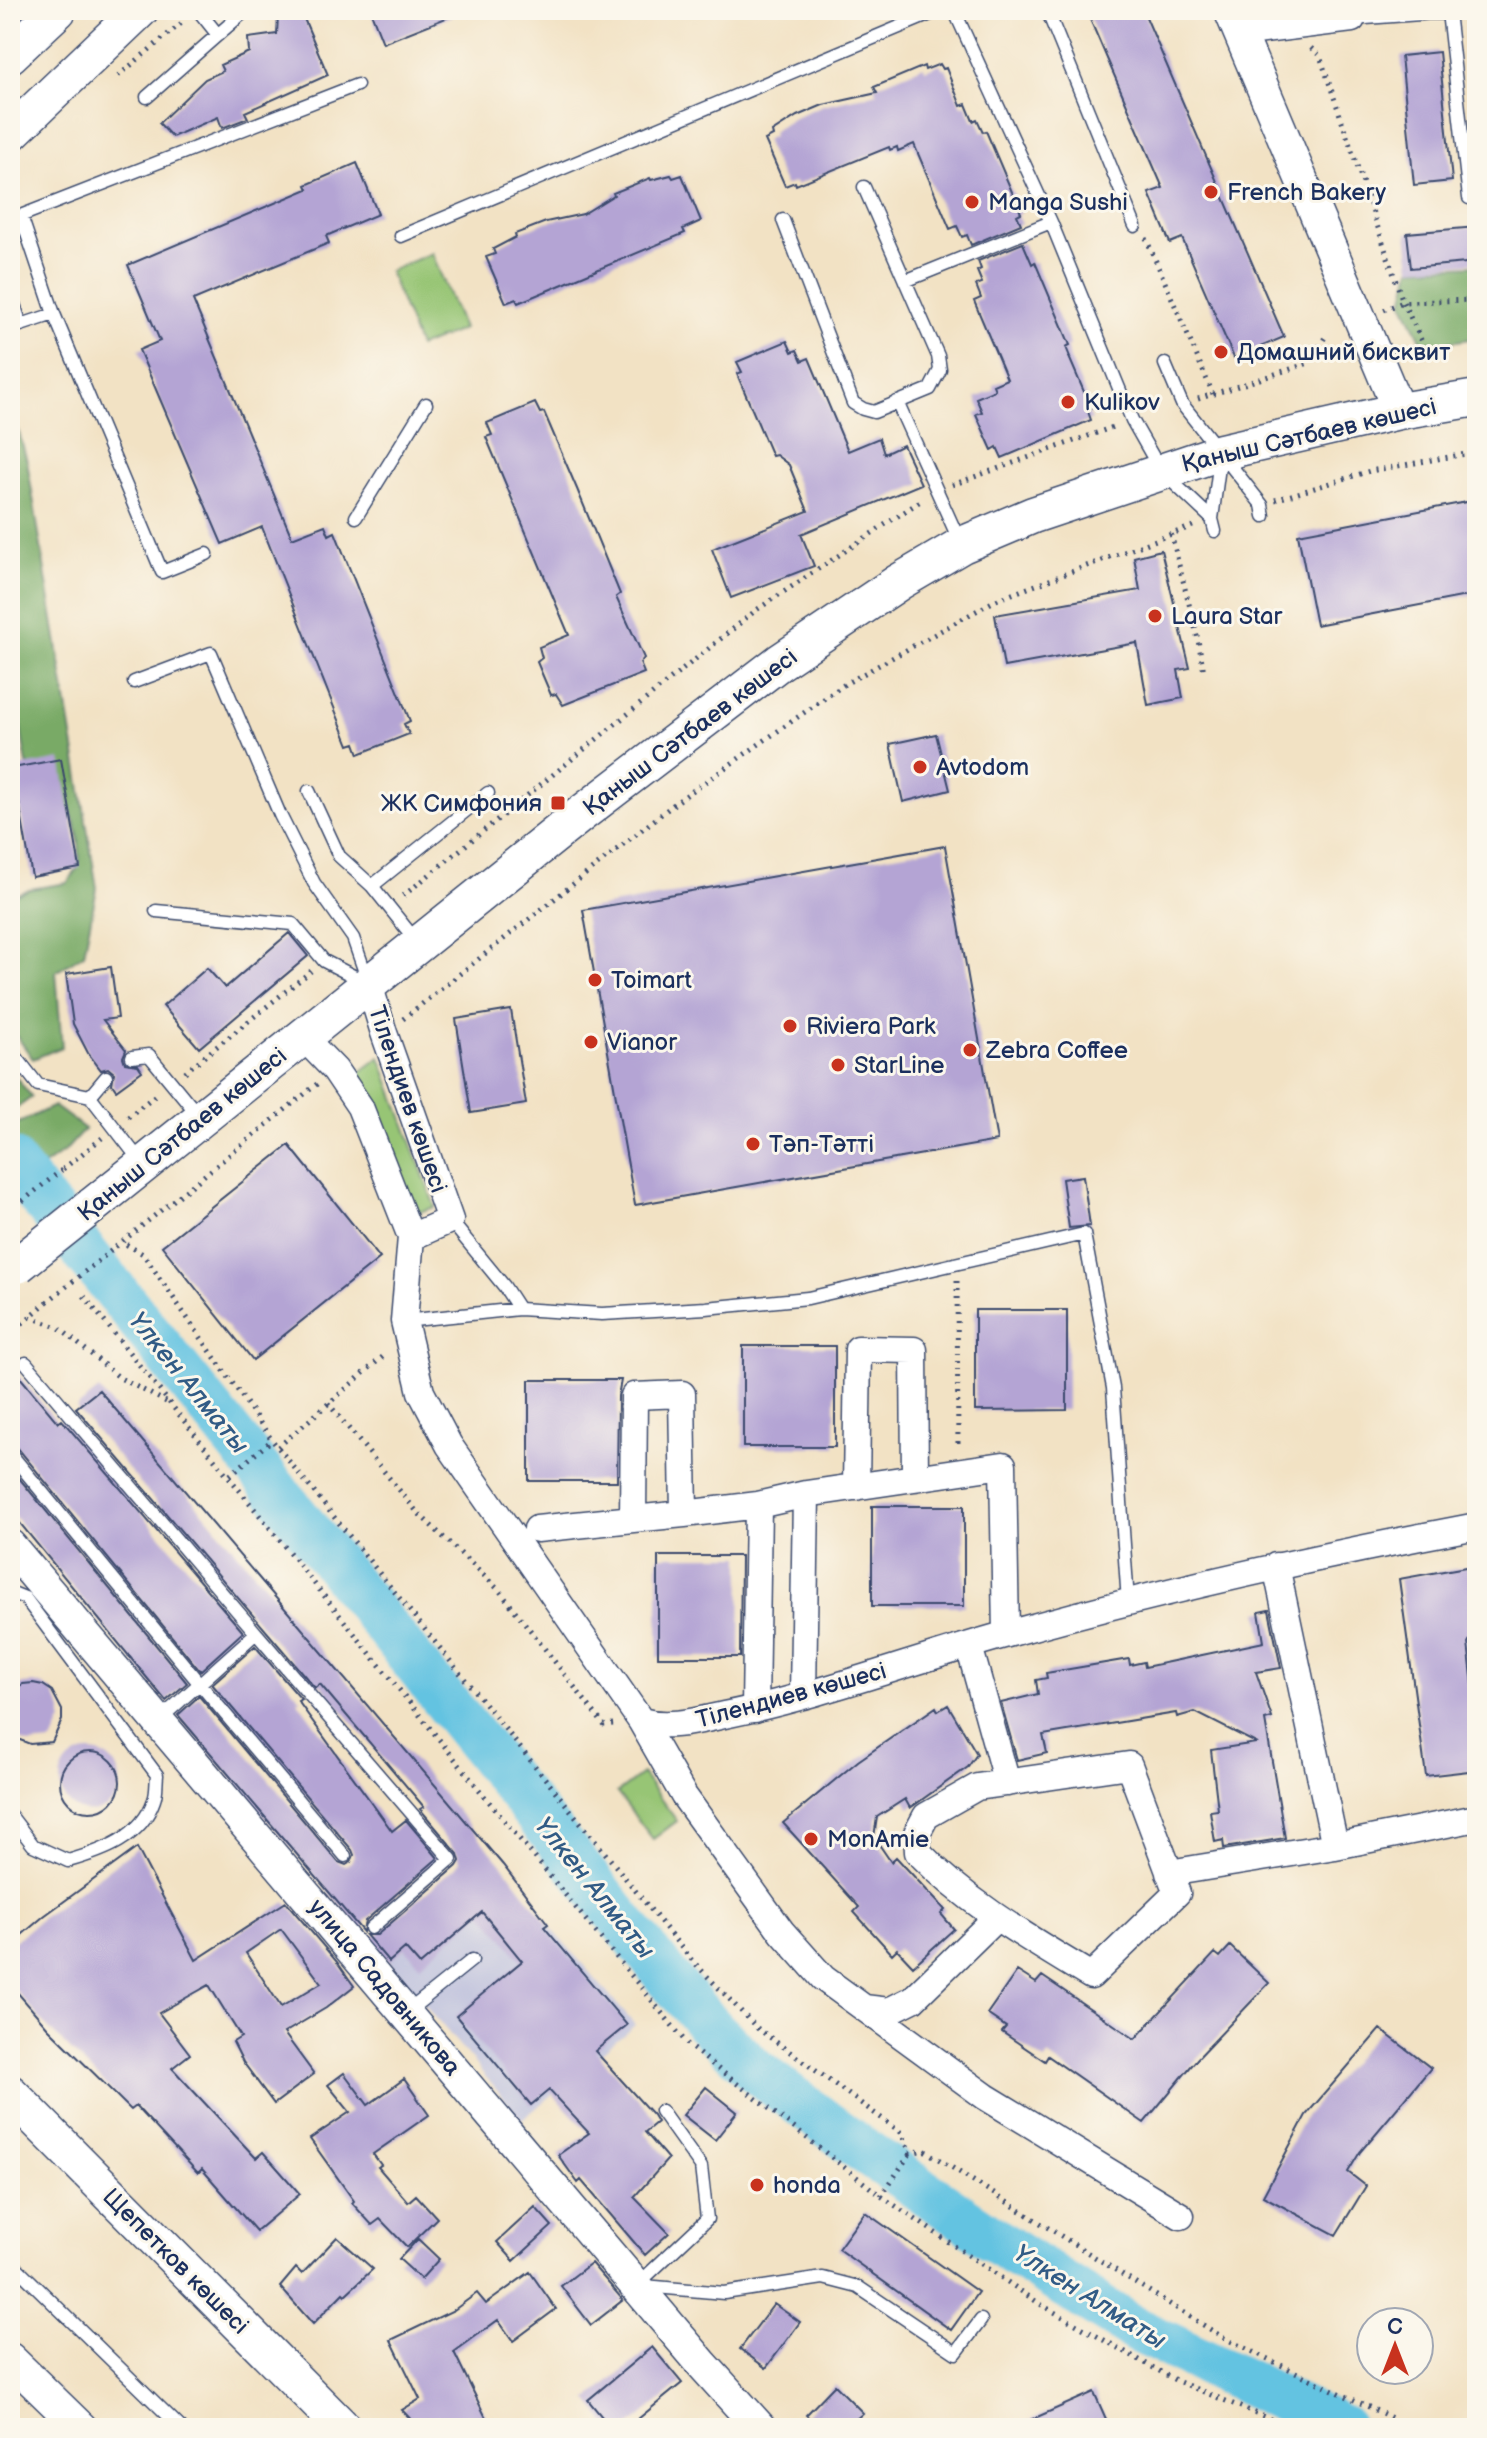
<svg xmlns="http://www.w3.org/2000/svg" width="1487" height="2438" font-family="'Balsamiq Sans',sans-serif">
<rect width="100%" height="100%" fill="#fbf7ec"/>
<filter id="ink" filterUnits="userSpaceOnUse"><feTurbulence type="fractalNoise" baseFrequency=".0125" numOctaves="2"/><feDisplacementMap in="SourceGraphic" scale="16" xChannelSelector="R" yChannelSelector="G"/><feConvolveMatrix kernelMatrix="1 2 1 2 8 2 1 2 1" color-interpolation-filters="sRGB"/></filter>
<filter id="wash" filterUnits="userSpaceOnUse"><feTurbulence type="fractalNoise" baseFrequency=".006" numOctaves="4" result="noise"/><feDisplacementMap in="SourceGraphic" scale="32" xChannelSelector="R" yChannelSelector="G"/><feGaussianBlur stdDeviation="1.8" result="paint"/><feColorMatrix in="noise" values="0 0 0 0 0 0 0 0 0 0 0 0 0 0 0 0 0 1.4 0 .05"/><feComposite in="paint" operator="in"/></filter>
<g filter="url(#wash)">
<rect width="100%" height="100%" fill="#f2e2c4"/>
<path fill="#c0c2dd" d="M503 1865 548 1924 635 2025 522 2120 389 1962Z"/>
<path fill="#97c574" stroke="#597a69" stroke-width="2" d="M432 253 463 329 419 347 389 271Z
M380 1057 435 1207 412 1214 359 1073Z
M642 1774 677 1821 653 1839 617 1793Z"/>
<path fill="#79aa66" stroke="#4a6c62" stroke-width="2" d="M1477 265V338L1424 346 1403 302 1411 268Z
M10 402 27 461 97 888 84 954 56 972 62 1047 33 1059 10 1027V897L30 889 67 883C70 878 76 873 78 867 81 858 79 845 78 835 71 803 56 781 27 764L10 668Z
M10 1070 32 1097 10 1113Z
M54 1106 85 1129 65 1151 42 1167 15 1139 10 1127Z"/>
<g fill="none" stroke-linecap="round" stroke-linejoin="round">
<path stroke="#63c3e1" stroke-width="46" d="M10 1160 668 1978 715 2032 754 2069 847 2139 1014 2253 1131 2327 1342 2428"/>
</g>
<g id="blocks">
<path fill="#b4a4d4" fill-rule="evenodd" d="M370 10H463L464 11 383 43Z
M1086 10H1143L1284 337 1234 358 1182 238 1170 243 1149 193 1163 188Z
M302 14 328 75 245 112 248 118 222 128 218 117 172 137 159 123 205 79 223 71 220 65 249 52 248 38 277 34 278 16Z
M1439 52 1452 181 1414 185 1401 56Z
M940 64 943 69 946 68 961 106 966 104 973 121 977 119 983 132 986 131 1021 213 1017 215 1021 224 971 245 967 235 962 237 957 226 950 229 914 144 898 151 897 147 890 150 889 147 796 185 795 182 785 186 765 140 773 136 772 132 797 116 823 105 877 93 874 87 924 66 925 70Z
M357 163 378 214 326 236 329 243 193 300 292 538 325 525 329 535 335 532 410 721 404 724 409 734 359 754 355 743 349 745 262 527 222 544 139 350 160 341 128 265 308 189 306 185Z
M671 175 673 178 682 175 701 221 683 229 685 233 587 274 518 303 516 299 506 303 486 257 495 254 493 249 516 237 515 234 546 222 583 214 614 195 613 193 650 178 651 180Z
M1477 227V262L1411 268 1407 233Z
M1023 243 1032 264 1035 262 1070 345 1066 347 1070 357H1069L1091 408 1087 409 1091 420 1002 458 997 447 992 450 976 414 982 412 976 398 995 390 993 385 1007 379 974 301 981 298 976 285 982 283 977 271 981 269 978 261Z
M787 341 792 352 797 350 802 361 809 358 848 451 879 438 884 454 903 445 921 484 801 534 814 566 731 598 712 549 808 511 789 465 776 455 772 456 737 374 742 372 737 362Z
M535 403 540 413 544 412 577 489 620 594 616 597 644 658 640 663 644 673 563 705 556 694 551 695 537 662 542 658 539 647 569 635 486 437 492 435 487 423Z
M1477 500V594L1316 625 1298 534Z
M1161 550 1190 668 1178 670 1183 698 1148 705 1137 643 1004 667 995 615 1140 590 1134 557Z
M936 734 950 790 903 802 890 744Z
M61 759 80 868 32 877 13 768Z
M945 846 997 1141 635 1205 583 910Z
M289 933 308 956 199 1048 163 1006 207 968 225 988Z
M111 967 118 1018 103 1020 126 1050 123 1057 125 1063 138 1065 142 1071 116 1090 112 1084 114 1073 108 1068 101 1070 88 1053 73 1024 66 974Z
M511 1010 526 1104 471 1113 456 1019Z
M289 1145 380 1258 253 1360 162 1246Z
M1083 1176 1090 1226 1069 1228 1062 1179Z
M975 1310H1067V1410L975 1411Z
M743 1346H835V1447H743Z
M10 1365 58 1423 62 1420 243 1632 200 1671 17 1447 10 1444Z
M529 1380H621L618 1396 617 1481H529Z
M99 1390 503 1865 548 1924 544 1927 627 2025 595 2051 653 2115 657 2122 645 2132 668 2159 634 2197 669 2233 645 2255 581 2180 578 2183 558 2155 589 2133 549 2090 531 2105 456 2016 522 1961 482 1912 420 1965 405 1948 389 1962 366 1935H377L457 1866 460 1861 458 1854 420 1809 424 1807 320 1684 315 1688 76 1408Z
M10 1467 187 1683 166 1701 10 1511Z
M872 1506H964V1606H872Z
M658 1556H741L740 1657H658Z
M1477 1565V1627L1468 1643 1477 1720V1770L1426 1776 1399 1579Z
M1269 1610 1281 1668 1256 1672 1272 1718 1265 1720 1285 1838 1224 1848 1223 1840 1215 1842 1210 1811 1218 1810 1211 1750 1256 1743 1195 1712 1177 1717 1176 1713 1043 1735 1047 1753 1017 1760 1001 1703 1038 1694 1036 1680 1047 1678 1046 1673 1129 1659 1130 1665 1144 1662 1145 1667 1264 1642 1259 1612Z
M255 1646 301 1699 298 1701 392 1831 406 1820 438 1858 365 1921 363 1932 178 1715 199 1696 338 1862 346 1865 351 1862 354 1855 352 1850 212 1684Z
M33 1683 43 1685 52 1691 62 1710V1720L52 1742 30 1744 10 1736V1692L23 1684Z
M948 1705 977 1754 968 1767 910 1808 905 1799 877 1817 874 1837 891 1862 896 1857 945 1910 941 1914 954 1929 913 1966 897 1949 892 1954 854 1912 859 1907 783 1823 858 1761 936 1707 938 1711Z
M60 1782a30 30 0 1 1 60 0a30 30 0 1 1-60 0Z
M137 1848 196 1960 286 1902 337 1962 354 1986 326 2008 284 2033 314 2074 274 2104 243 2062 233 2042 241 2037 209 1985 159 2013 190 2054 172 2068 256 2158 263 2152 300 2194 256 2231 202 2169 198 2173 136 2106 131 2110 48 2028 10 1984V1945L44 1916ZM281 1929 321 1983 281 2007 246 1953Z
M1230 1946 1269 1983 1197 2059 1144 2123 1048 2056 1045 2061 1002 2032 1006 2027 987 2014 1017 1971 1036 1983 1042 1976 1135 2039 1215 1953 1220 1957Z
M1380 2029 1431 2068 1360 2152 1348 2172 1366 2186 1336 2235 1263 2196 1306 2115Z
M344 2073 368 2105 404 2079 429 2115 373 2154 381 2165 378 2167 408 2202 416 2195 437 2218 407 2247 380 2219 372 2225 352 2203 354 2201 310 2139 350 2112 328 2085Z
M706 2087 737 2112 715 2140 683 2115Z
M535 2207 552 2226 514 2261 497 2242Z
M865 2212 978 2292 951 2330 838 2249Z
M337 2237 373 2269 345 2295 343 2293 313 2324 280 2287 296 2268 302 2274Z
M418 2239 439 2259 421 2279 399 2259Z
M591 2263 623 2300 591 2325 561 2286Z
M530 2272 556 2309 513 2341 498 2320 454 2352 491 2428H419L402 2410 420 2399 391 2340 454 2310 477 2293 486 2304Z
M774 2304 800 2322 766 2368 740 2349Z
M652 2347 682 2383 627 2428H611L588 2400Z
M835 2385 863 2413 846 2428H820L806 2415Z
M1094 2392 1110 2428H1012Z"/>
</g>
</g>
<g filter="url(#ink)">
<use href="#blocks" fill-opacity="0" stroke="#3b4a6d" stroke-width="2"/>
<g fill="none" stroke-linecap="round" stroke-linejoin="round">
<defs>
<path id="service" d="M198 10 218 35
M954 10 1051 222 1132 420 1161 471 1212 519
M1047 10 1135 226
M1352 19 1448 12 1469 198 1477 197
M147 97 246 10
M10 220 357 85
M783 220 853 403 863 409 874 412 930 389 940 370 938 356 864 187
M401 236 940 10
M905 281 1051 222
M10 292 21 325 54 314 21 216
M54 314 162 572 207 554
M1165 364 1182 404 1262 505 1264 516
M897 402 960 542
M356 517 426 404
M1215 531 1212 519 1220 459
M134 682 211 653 280 815 314 883 353 938 368 981
M309 791 339 856 372 886 488 793
M372 886 417 942
M156 911 293 924 324 961 363 981
M10 1049 38 1085 90 1096
M132 1057 149 1055 199 1116
M106 1077 90 1096 141 1162
M450 1220 504 1286 519 1309
M404 1321 519 1309 602 1314 706 1308 808 1298 1084 1234 1113 1388 1128 1602
M26 1363 256 1633
M10 1453 199 1683 345 1856
M10 1592 25 1598 157 1775C156 1783 157 1793 154 1800 141 1838 103 1851 68 1861L33 1845 10 1815
M160 1719 256 1633 451 1859 371 1928
M407 2012 472 1960
M10 2261 181 2428
M637 2285 707 2219 701 2167 661 2111
M644 2286 724 2293 823 2278 858 2287 956 2353 981 2320"/>
<path id="minor" d="M1240 33 1352 19 1351 10
M369 984 384 1033 450 1220 411 1237
M303 1037 335 1070 360 1107 411 1237 404 1321 421 1392 449 1445 641 1721C669 1729 696 1721 724 1715 819 1696 911 1661 1004 1635 1160 1591 1318 1556 1477 1526
M856 1487 858 1349 914 1350 915 1478
M633 1519 684 1514
M537 1529 633 1519 634 1396 682 1394 684 1514 758 1505 806 1494
M1276 1566 1335 1846
M969 1646 1007 1783
M803 1696 806 1494 1003 1465 1006 1634
M755 1709 758 1505
M641 1721 684 1796 782 1932 823 1978 986 2097 1181 2216
M1129 1765 1177 1893 1091 1976C1030 1939 968 1904 918 1852L917 1833 926 1816 977 1787Z
M1169 1873 1335 1846 1477 1818
M864 2008 889 2011 913 1999 996 1918"/>
<path id="tertiary" d="M1230 10 1399 411
M10 1546 703 2365 760 2428
M10 2359 81 2428"/>
<path id="secondary" d="M10 55 58 10
M10 134 140 10
M92 1206 581 814 780 662 899 582 962 545 1033 515 1221 452 1399 411 1477 398
M10 2093 343 2428"/>
</defs>
<use href="#service" stroke="#3b4a6d" stroke-width="15"/>
<use href="#minor" stroke="#3b4a6d" stroke-width="29"/>
<use href="#tertiary" stroke="#3b4a6d" stroke-width="35"/>
<use href="#secondary" stroke="#3b4a6d" stroke-width="39"/>
<path stroke="#3b4a6d" stroke-width="5" stroke-dasharray="2 6" stroke-linecap="butt" d="M1311 48 1320 56 1403 302 1424 346
M118 76 184 21
M10 172 21 162
M1146 238 1213 394
M1384 310 1403 302 1477 300
M1198 399 1309 363 1327 334
M952 485 1116 426
M1275 500 1370 471 1477 452
M1171 534 1197 635 1204 672
M403 896 755 611 922 500
M403 1019 678 801 845 684 996 600 1193 526
M185 1072 311 971
M317 1084 122 1242 143 1254 272 1440 689 1957 757 2028 902 2133 910 2153 924 2150 1224 2338 1413 2428
M128 1117 158 1093
M63 1169 102 1138
M957 1281 958 1447
M84 1296 486 1798 689 2046 881 2196 1040 2304 1177 2381 1292 2428
M30 1317 58 1327 120 1378 170 1404
M10 1334 47 1302
M328 1403 418 1513 499 1590 604 1725 614 1724
M278 1447 386 1354
M230 1475 272 1440
M881 2196 910 2154"/>
<use href="#service" stroke="#fff" stroke-width="12"/>
<use href="#minor" stroke="#fff" stroke-width="26"/>
<use href="#tertiary" stroke="#fff" stroke-width="32"/>
<use href="#secondary" stroke="#fff" stroke-width="36"/>
<defs>
<path id="secondary-bridge" d="M18 1265 92 1206"/>
</defs>
<use href="#secondary-bridge" stroke="#3b4a6d" stroke-width="39" stroke-linecap="butt"/>
<path stroke="#3b4a6d" stroke-width="5" stroke-dasharray="2 6" stroke-linecap="butt" d="M10 1211 63 1169
M47 1302 122 1242"/>
<use href="#secondary-bridge" stroke="#fff" stroke-width="36"/>
</g>
</g>
<g fill="#c8321e" stroke="#fbf7ec" stroke-width="3">
<circle cx="1211" cy="192" r="8"/>
<circle cx="972" cy="202" r="8"/>
<circle cx="1221" cy="352" r="8"/>
<circle cx="1068" cy="402" r="8"/>
<circle cx="1155" cy="616" r="8"/>
<circle cx="920" cy="767" r="8"/>
<rect x="550" y="795" width="16" height="16" rx="4"/>
<circle cx="595" cy="980" r="8"/>
<circle cx="790" cy="1026" r="8"/>
<circle cx="591" cy="1042" r="8"/>
<circle cx="970" cy="1050" r="8"/>
<circle cx="838" cy="1065" r="8"/>
<circle cx="753" cy="1144" r="8"/>
<circle cx="811" cy="1839" r="8"/>
<circle cx="757" cy="2185" r="8"/>
</g>
<g text-anchor="middle" stroke-width="6" stroke-linejoin="round" paint-order="stroke">
<g font-size="24" fill="#1b2f5e" stroke="#fbf7ec" text-anchor="start">
<text x="1227" y="200">French Bakery</text>
<text x="988" y="210">Manga Sushi</text>
<text x="1237" y="360">Домашний бисквит</text>
<text x="1084" y="410">Kulikov</text>
<text x="1171" y="624">Laura Star</text>
<text x="936" y="775">Avtodom</text>
<text x="542" y="811" text-anchor="end">ЖК Симфония</text>
<text x="611" y="988">Toimart</text>
<text x="806" y="1034">Riviera Park</text>
<text x="607" y="1050">Vianor</text>
<text x="986" y="1058">Zebra Coffee</text>
<text x="854" y="1073">StarLine</text>
<text x="769" y="1152">Тәп-Тәтті</text>
<text x="827" y="1847">MonAmie</text>
<text x="773" y="2193">honda</text>
</g>
<g font-size="24" fill="#1b2f5e" stroke="#fbf7ec">
<text transform="translate(1309 435) rotate(-13)" y="8">Қаныш Сәтбаев көшесі</text>
<text transform="translate(690 732) rotate(-37)" y="8">Қаныш Сәтбаев көшесі</text>
<text transform="translate(408 1099) rotate(71)" y="8">Тілендиев көшесі</text>
<text transform="translate(182 1134) rotate(-39)" y="8">Қаныш Сәтбаев көшесі</text>
<text transform="translate(791 1695) rotate(-15)" y="8">Тілендиев көшесі</text>
<text transform="translate(385 1987) rotate(50)" y="8">улица Садовникова</text>
<text transform="translate(176 2261) rotate(45)" y="8">Щепетков көшесі</text>
</g>
<g font-size="26" font-style="italic" fill="#315b85" stroke="#fbf7ec">
<text transform="translate(189 1382) rotate(51)" y="9">Үлкен Алматы</text>
<text transform="translate(595 1887) rotate(51)" y="9">Үлкен Алматы</text>
<text transform="translate(1090 2296) rotate(32)" y="9">Үлкен Алматы</text>
</g>
</g>
<rect width="1487" height="2438" fill="none" stroke="#fbf7ec" stroke-width="40"/>
<g transform="translate(1395 2346)"><circle r="38" fill="#fbf7ec" stroke="#a1a7b3" stroke-width="2"/>
<path d="M0-6L14 30L0 20L-14 30Z" fill="#c8321e"/>
<text y="-12" font-size="22" font-weight="bold" text-anchor="middle" fill="#1b2f5e">С</text>
</g>
</svg>
